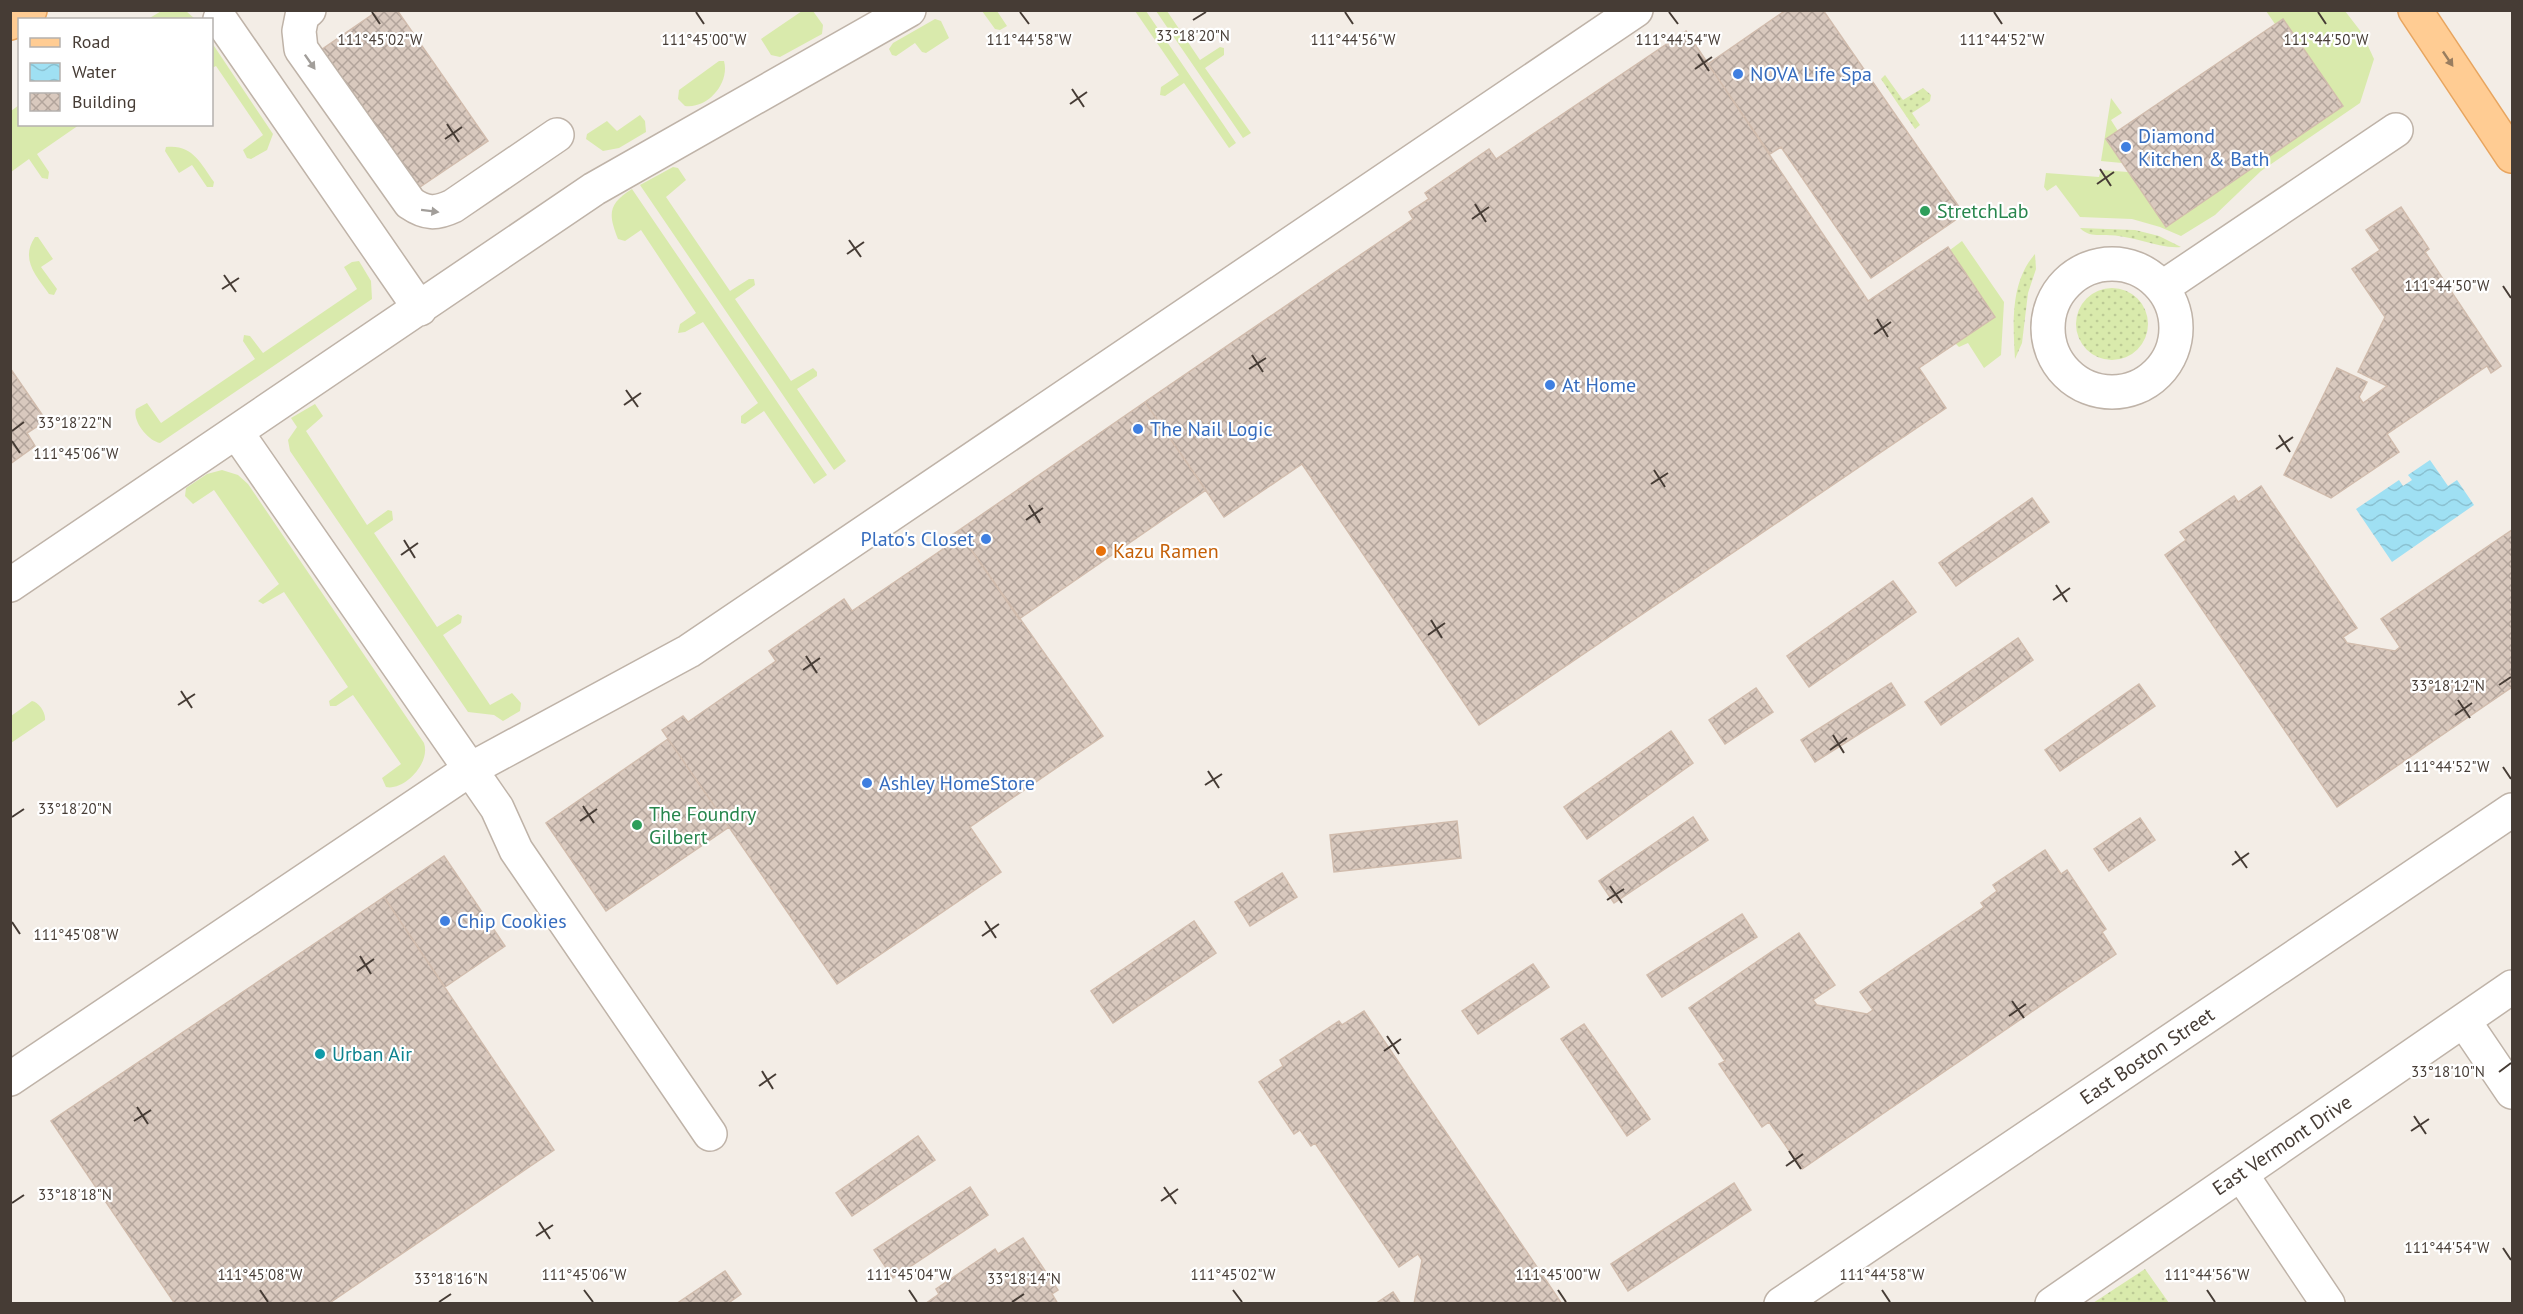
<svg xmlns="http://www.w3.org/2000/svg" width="2523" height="1314" font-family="'PT Sans',sans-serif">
<defs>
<pattern id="park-dots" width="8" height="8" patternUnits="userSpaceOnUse" patternTransform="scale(1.5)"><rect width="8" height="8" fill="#d9eaac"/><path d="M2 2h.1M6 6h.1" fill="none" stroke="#bcca95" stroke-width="1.8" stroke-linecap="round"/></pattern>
<pattern id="water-waves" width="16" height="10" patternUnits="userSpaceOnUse" patternTransform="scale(1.5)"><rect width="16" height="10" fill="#9fe0f3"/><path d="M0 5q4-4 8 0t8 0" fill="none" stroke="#8ac1d1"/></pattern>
<pattern id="building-cross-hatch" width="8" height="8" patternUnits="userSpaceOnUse" patternTransform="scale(1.5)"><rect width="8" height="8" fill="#d9c9be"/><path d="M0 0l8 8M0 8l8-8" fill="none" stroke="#b2a49b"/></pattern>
</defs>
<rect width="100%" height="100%" fill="#f3ede6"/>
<path fill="#d9eaac" d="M163 10 186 11 195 19H148Z
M802 11H813L823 25 822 34 780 57 771 55 761 39Z
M982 11H997L1007 26 1000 30 995 29Z
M1135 11H1146L1236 143 1229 148 1184 83 1165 96 1160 95 1161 87 1179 75Z
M1156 11H1167L1200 60 1220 47 1224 48V55L1205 68 1251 133 1243 138Z
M2266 11H2345L2362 33 2374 59 2360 103 2261 171 2215 215 2181 236 2160 227 2132 219 2080 217 2056 185 2047 191 2044 187 2046 173 2099 177 2101 170 2128 172 2166 227 2343 106 2283 19 2275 24Z
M935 19 941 21 949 38 926 53 922 52 915 43 896 56 892 55 889 49 893 43Z
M212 43 273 134 267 150 251 159 247 158 243 150 263 135 216 66 212 68Z
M719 61H724C730 83 708 109 685 106L678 99 679 90Z
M2111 98 2122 113 2111 120 2118 131 2106 139 2122 163 2101 161Z
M19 105 20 124 79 125 37 154 49 172 48 179 42 178 29 159 11 172V111Z
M640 115 645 121 646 132 619 148 603 151 586 139 587 134 607 121 617 131Z
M166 147C192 144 200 162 214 182L213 187H207L192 165 179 173 165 151Z
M673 167 678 168 686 180 666 197 730 291 749 279H754L755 285 735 299 791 381 813 368 817 372V376L797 389 846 461 834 470 640 185Z
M632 189 827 475 814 484 764 411 745 424 741 423V416L758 403 703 322 685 332 678 333 680 324 696 313 641 230 625 241 618 239C608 214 608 204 632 189Z
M35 237H38L53 259 41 267 57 289 54 295 49 294C36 276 20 259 35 237Z
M1962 241 2004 302 2001 355 1984 368 1968 343 1959 347 1955 343 1950 250Z
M359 261 371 281 372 299 160 443C148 441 132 421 136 409L147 403 161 423 255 359 243 341 244 335 250 336 263 353 357 289 344 267 352 262Z
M315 404 323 416 306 431 367 525 388 510 392 511 393 520 374 533 437 627 458 614 462 616 461 623 443 635 490 705 512 693 521 703 520 711 503 721 494 715 468 712 290 451 288 440 297 427 291 418Z
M222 470 238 475 248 484 424 743C431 763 404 791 386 787L382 778 401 764 353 695 336 706H330L329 701 348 687 284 592 263 604 258 601 279 584 214 490 193 504 185 496 186 488 207 474Z
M32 701C39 702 46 713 45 720L11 743V716Z"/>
<path fill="url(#park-dots)" d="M1885 75 1903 100 1923 88 1931 95 1930 101 1912 113 1920 125 1915 129 1881 79Z
M2080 228 2135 230 2159 236 2181 247C2158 249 2133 235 2106 235 2095 235 2088 236 2080 228Z
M2035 254 2036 269 2028 293 2022 343 2015 359C2013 324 2010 282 2035 254Z
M2076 324a36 36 0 1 1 72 0a36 36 0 1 1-72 0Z
M2145 1269 2169 1303H2093Z"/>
<path fill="url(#water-waves)" d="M2430 460 2448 486 2457 480 2474 505 2392 562 2356 509 2399 480 2403 486 2412 480 2408 475Z"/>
<path fill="url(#building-cross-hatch)" stroke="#d1bcad" stroke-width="1.5" d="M379 10H397L488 141 417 189 321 50Z
M1786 10H1823L1964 214 1871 278 1781 147 1770 154 1708 64Z
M2283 19 2343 106 2166 227 2106 139Z
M1686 31 1868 301 1948 247 1995 317 1919 368 1946 408 1479 725 1302 464 1224 517 1145 402 1413 219 1409 212 1429 199 1425 193 1489 149 1496 159Z
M2401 207 2429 249 2425 252 2501 366 2491 373 2487 366 2387 434 2399 452 2331 498 2284 475 2337 368 2367 382 2359 397 2363 403 2387 386 2358 372 2385 317 2352 269 2380 250 2366 230Z
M10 368 43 416 41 418 44 422 27 433 35 446 10 464Z
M1145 402 1206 490 1019 619 958 531Z
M2261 486 2357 628 2343 637 2347 643 2395 651 2400 647 2381 619 2512 530V687L2337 807 2165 555 2186 540 2180 532 2234 496 2238 502Z
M2032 498 2049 522 1956 586 1939 563Z
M958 531 1103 736 970 827 1001 872 837 984 662 730 683 716 688 722 776 661 769 651 844 599 852 611 943 549 939 543Z
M1893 581 1916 612 1809 687 1787 656Z
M2018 638 2033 660 1941 725 1925 702Z
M1891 683 1905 705 1815 762 1801 740Z
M2139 684 2155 706 2060 771 2045 750Z
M1756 688 1773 712 1725 744 1709 720Z
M1671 731 1693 763 1587 839 1564 807Z
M668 739 729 827 606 911 546 823Z
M1693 817 1708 840 1614 903 1599 881Z
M2140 818 2155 840 2109 871 2094 849Z
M1457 821 1461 858 1334 872 1330 835Z
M2045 850 2061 874 2067 870 2106 929 2102 932 2116 954 1802 1169 1769 1122 1762 1127 1719 1064 1725 1061 1689 1008 1799 933 1835 985 1813 1000 1817 1005 1867 1014 1873 1010 1860 992 1984 907 1981 903 1997 891 1993 885Z
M444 856 505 946 445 987 384 897Z
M1282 873 1297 897 1250 926 1235 902Z
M384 897 554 1150 328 1304H175L51 1121Z
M1742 914 1757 937 1662 997 1647 975Z
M1194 921 1216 953 1113 1023 1091 991Z
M1533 964 1549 987 1478 1034 1462 1011Z
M1364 1011 1562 1304H1414L1422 1260 1418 1254 1399 1267 1315 1143 1311 1146 1300 1130 1294 1134 1259 1082 1283 1066 1280 1060 1339 1021 1342 1025Z
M1584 1024 1650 1119 1627 1136 1561 1039Z
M918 1136 935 1160 852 1216 836 1193Z
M1734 1183 1751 1210 1628 1291 1611 1264Z
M970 1187 988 1215 893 1278 874 1250Z
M1023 1238 1058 1290 1052 1294 1058 1304H925L939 1294 936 1289 995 1249 998 1254Z
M725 1271 741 1294 727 1304H676Z
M1393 1292 1401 1304H1375Z"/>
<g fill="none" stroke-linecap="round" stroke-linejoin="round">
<defs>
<path id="minor" d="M309 10 302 16 299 31 301 49 410 203C426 214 436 214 453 206L557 135
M220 19 420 309
M2048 328a64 64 0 1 1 128 0a64 64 0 1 1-128 0Z
M2163 287 2396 130
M237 433 497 808 516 850 710 1134
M10 585 594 189 909 10
M2464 1021 2512 1092
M10 1079 469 770 689 651 1636 10
M2241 1174 2328 1304
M1781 1304 2512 810
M2052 1304 2512 987"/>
<path id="major" d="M2415 10 2512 156
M10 23 30 10"/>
</defs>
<use href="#minor" stroke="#bfb3a8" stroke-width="36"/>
<use href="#major" stroke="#e8a55f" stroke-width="36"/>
<use href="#minor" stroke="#fff" stroke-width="33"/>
<use href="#major" stroke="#ffcc93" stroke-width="33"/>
</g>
<defs><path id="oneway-solid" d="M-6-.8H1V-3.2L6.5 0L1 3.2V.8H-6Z" transform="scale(1.5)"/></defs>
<use fill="#997d5f" href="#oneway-solid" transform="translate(2448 59) rotate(56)"/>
<g fill="#a29e9a">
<use href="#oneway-solid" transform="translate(310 62) rotate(55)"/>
<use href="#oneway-solid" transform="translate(430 211) rotate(7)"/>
</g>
<path fill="none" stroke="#463c35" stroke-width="2" d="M372 12 380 24M696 12 704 24M1020 12 1029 24M1345 12 1353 24M1669 12 1678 24M1994 12 2002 24M2318 12 2326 24M1193 20 1206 12M1698 54 1709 71M1695 69 1712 57M1072 89 1084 107M1070 104 1087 92M447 124 459 142M445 139 462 127M2100 169 2111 186M2097 184 2114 172M1475 204 1486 222M1472 219 1489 207M849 240 861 257M847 254 864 242M224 275 236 292M2503 286 2511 298M222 289 239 278M1877 319 1888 337M1874 334 1891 322M1252 355 1263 372M1249 369 1266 358M626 390 638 407M624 405 641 393M12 431 24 422M2279 435 2290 452M12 441 20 453M2276 449 2293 437M1654 470 1665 487M1651 484 1668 473M1029 505 1040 523M1026 520 1043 508M404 540 415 558M401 555 418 543M2056 585 2067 602M2053 600 2070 588M1431 620 1442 638M1428 635 1445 623M806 656 817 673M803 670 820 658M2499 685 2511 677M181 691 192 708M2458 700 2470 718M178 705 195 694M2455 715 2472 703M1833 735 1844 753M1830 750 1847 738M2503 767 2511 779M1208 771 1219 788M1205 785 1222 774M583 806 594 823M12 817 24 809M580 821 597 809M2235 851 2247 868M2232 865 2249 853M1610 886 1622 903M1607 900 1624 889M985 921 996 938M12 922 20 934M982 936 999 924M360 956 371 974M357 971 374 959M2012 1001 2024 1018M2009 1016 2026 1004M1387 1036 1399 1054M1384 1051 1401 1039M762 1071 773 1089M2499 1072 2511 1063M759 1086 776 1074M137 1107 148 1124M2414 1116 2426 1134M134 1121 151 1110M2411 1131 2429 1119M1789 1151 1801 1169M1786 1166 1803 1154M1164 1187 1176 1204M1161 1201 1178 1189M12 1203 24 1195M539 1222 550 1239M536 1236 553 1225M2503 1248 2511 1260M260 1290 268 1302M584 1290 593 1302M909 1290 917 1302M1233 1290 1242 1302M1558 1290 1566 1302M1882 1290 1890 1302M2207 1290 2215 1302M439 1302 451 1294M1012 1302 1024 1294"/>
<g fill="#3f7fe0" stroke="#fff" stroke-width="2">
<circle cx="1738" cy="74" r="6"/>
<circle cx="2126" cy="147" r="6"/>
<circle cx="1550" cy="385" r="6"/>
<circle cx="1138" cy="429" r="6"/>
<circle cx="986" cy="539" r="6"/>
<circle cx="867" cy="783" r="6"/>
<circle cx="445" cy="921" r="6"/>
</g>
<g fill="#2e9e5b" stroke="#fff" stroke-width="2">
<circle cx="1925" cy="211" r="6"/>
<circle cx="637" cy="825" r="6"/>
</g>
<circle fill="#e8710a" stroke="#fff" stroke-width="2" cx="1101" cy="551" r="6"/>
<circle fill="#0f9aa8" stroke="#fff" stroke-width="2" cx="320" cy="1054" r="6"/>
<g text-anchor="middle" stroke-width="4.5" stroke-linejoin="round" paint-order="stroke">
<g font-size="20" fill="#366cbe" stroke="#fff" text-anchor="start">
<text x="1750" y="81">NOVA Life Spa</text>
<text x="2138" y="143">Diamond<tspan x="2138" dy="23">Kitchen &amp; Bath</tspan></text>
<text x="1562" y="392">At Home</text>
<text x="1150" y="436">The Nail Logic</text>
<text x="974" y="546" text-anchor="end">Plato's Closet</text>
<text x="879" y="790">Ashley HomeStore</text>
<text x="457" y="928">Chip Cookies</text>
</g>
<g font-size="20" fill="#27864d" stroke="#fff" text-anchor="start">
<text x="1937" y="218">StretchLab</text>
<text x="649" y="821">The Foundry<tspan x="649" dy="23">Gilbert</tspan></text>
</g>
<g font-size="20" fill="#c56008" stroke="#fff" text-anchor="start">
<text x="1113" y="558">Kazu Ramen</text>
</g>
<g font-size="20" fill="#0d838f" stroke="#fff" text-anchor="start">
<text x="332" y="1061">Urban Air</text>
</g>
<g font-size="20" fill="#463c35" stroke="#fff">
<text transform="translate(2147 1056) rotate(-34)" y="7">East Boston Street</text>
<text transform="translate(2282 1145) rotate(-34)" y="7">East Vermont Drive</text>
</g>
</g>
<g font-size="15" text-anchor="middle" fill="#463c35" stroke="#fff" stroke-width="4.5" stroke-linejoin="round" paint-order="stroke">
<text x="1193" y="41">33°18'20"N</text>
<text x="380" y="45">111°45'02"W</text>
<text x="704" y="45">111°45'00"W</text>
<text x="1029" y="45">111°44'58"W</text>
<text x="1353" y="45">111°44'56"W</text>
<text x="1678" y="45">111°44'54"W</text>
<text x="2002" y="45">111°44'52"W</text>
<text x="2326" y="45">111°44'50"W</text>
<text x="2447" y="291">111°44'50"W</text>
<text x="75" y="428">33°18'22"N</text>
<text x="76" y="459">111°45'06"W</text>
<text x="2448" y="691">33°18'12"N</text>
<text x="2447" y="772">111°44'52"W</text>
<text x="75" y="814">33°18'20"N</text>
<text x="76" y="940">111°45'08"W</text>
<text x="2448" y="1077">33°18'10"N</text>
<text x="75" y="1200">33°18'18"N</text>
<text x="2447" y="1253">111°44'54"W</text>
<text x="260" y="1280">111°45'08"W</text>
<text x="584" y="1280">111°45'06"W</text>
<text x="909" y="1280">111°45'04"W</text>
<text x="1233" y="1280">111°45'02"W</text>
<text x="1558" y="1280">111°45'00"W</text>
<text x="1882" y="1280">111°44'58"W</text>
<text x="2207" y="1280">111°44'56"W</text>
<text x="451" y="1284">33°18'16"N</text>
<text x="1024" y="1284">33°18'14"N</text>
</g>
<rect width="2523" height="1314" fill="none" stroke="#463c35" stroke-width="24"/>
<rect x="18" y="18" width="195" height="108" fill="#ffffff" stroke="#b5b1ae" stroke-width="1.5"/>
<rect x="30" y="38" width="30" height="9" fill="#ffcc93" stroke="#b5b1ae" stroke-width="1.5"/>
<text x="72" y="48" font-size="18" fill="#463c35">Road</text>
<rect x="30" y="63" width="30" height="18" fill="url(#water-waves)" stroke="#b5b1ae" stroke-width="1.5"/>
<text x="72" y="78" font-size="18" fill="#463c35">Water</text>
<rect x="30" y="93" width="30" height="18" fill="url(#building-cross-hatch)" stroke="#b5b1ae" stroke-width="1.5"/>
<text x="72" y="108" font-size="18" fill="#463c35">Building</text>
</svg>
